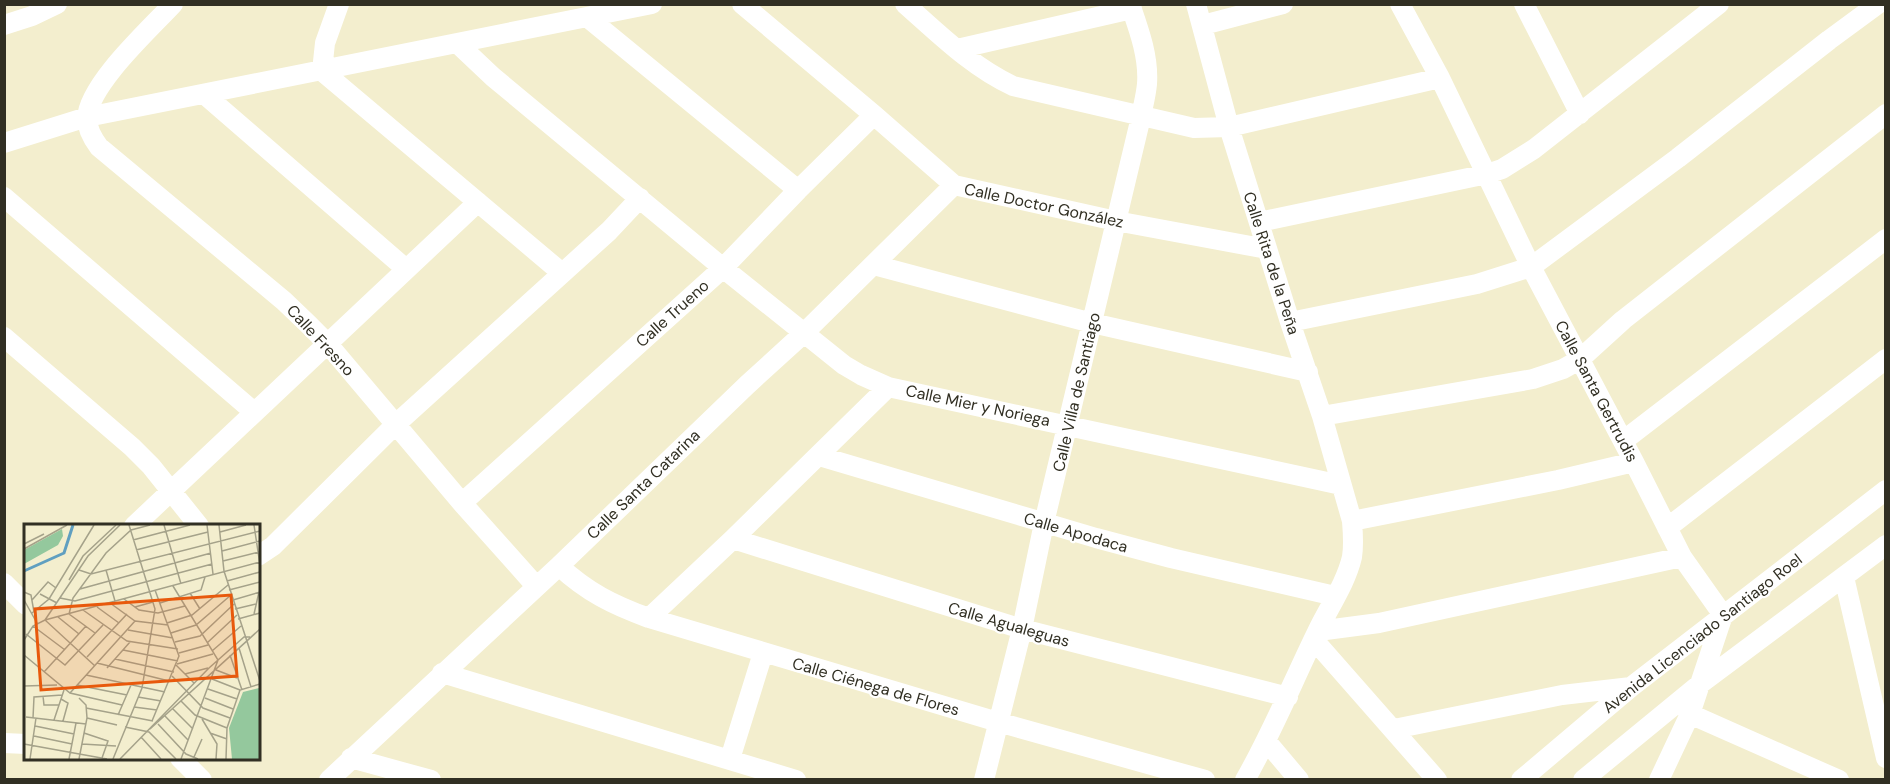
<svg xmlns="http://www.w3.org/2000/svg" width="1890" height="784" font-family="'DM Sans',sans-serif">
<rect width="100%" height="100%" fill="#f3eece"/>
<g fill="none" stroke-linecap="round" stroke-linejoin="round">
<path stroke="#fff" stroke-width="20" d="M173 4C150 29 89 84 87 118 87 129 93 139 99 147L284 301 308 324 327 343 462 503 536 586
M339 4 325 43 322 71 562 273
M742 4 874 115 954 185 1116 221 1267 249
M905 4C939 34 972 67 1013 86L1194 128 1229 127 1440 78
M1196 4 1229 127 1290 322 1322 416 1352 521C1353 533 1354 545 1352 557 1346 583 1329 607 1317 632 1293 681 1273 731 1245 780
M1400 4 1440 78 1531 267 1634 462 1682 557 1723 615 1690 714 1659 780
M1524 4 1580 114
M587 17 798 190
M4 25 32 16 57 4
M1203 25 1283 4
M457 43 493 77 723 268 844 365 861 375 888 387 1341 485
M957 49 1132 9
M204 94 406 269
M4 143 87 117 652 4
M4 197 254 412
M1259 222 1487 174 1502 169 1534 149 1719 4
M874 265 1092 323 1308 372
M1290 322 1477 284 1531 267 1678 158 1829 40 1878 4
M4 337 132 447 151 466 199 526
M1322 416 1533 379 1563 369 1579 360 1623 320 1886 114
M1623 441 1886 239
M819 456 1096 538 1171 558 1335 596
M462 503 723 268 798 190 874 115
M1352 521 1558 480 1634 462
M134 526 478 202
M1667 528 1886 359
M733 539 1022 629 1288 697
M258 556 273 546 396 424 609 231 640 198
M559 566C587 592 613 605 649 618L998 722 1205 780
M1844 577 1886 758
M4 583 26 605
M649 618 733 539 888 387
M1318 631 1379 623 1682 557
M1314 640 1437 780
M442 673 796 780
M1690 714 1839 780
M1394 729 1562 695 1631 687
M1267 742 1299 780
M4 743 26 744
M180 758 202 780
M351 758 431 780
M730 759 763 653
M329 780 559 566 747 385 804 333 954 185
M984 780 1022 629 1044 523 1141 117C1143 106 1146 95 1147 84 1149 57 1139 30 1130 4
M1521 780 1631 687 1886 490
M1583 780 1700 684 1886 545"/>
</g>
<g text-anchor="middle" stroke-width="4.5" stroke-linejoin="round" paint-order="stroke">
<g font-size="16" fill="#312f23" stroke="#fff">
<text transform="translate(1044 205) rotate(12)" y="6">Calle Doctor González</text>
<text transform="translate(1272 263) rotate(72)" y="6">Calle Rita de la Peña</text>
<text transform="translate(672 313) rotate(-42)" y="6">Calle Trueno</text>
<text transform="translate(321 340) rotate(47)" y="6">Calle Fresno</text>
<text transform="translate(1597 391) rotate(62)" y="6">Calle Santa Gertrudis</text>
<text transform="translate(1076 392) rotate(-77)" y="6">Calle Villa de Santiago</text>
<text transform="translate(978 405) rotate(12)" y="6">Calle Mier y Noriega</text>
<text transform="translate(643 484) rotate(-44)" y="6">Calle Santa Catarina</text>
<text transform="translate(1076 532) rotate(16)" y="6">Calle Apodaca</text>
<text transform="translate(1009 624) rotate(16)" y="6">Calle Agualeguas</text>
<text transform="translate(1702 633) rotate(-38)" y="6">Avenida Licenciado Santiago Roel</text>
<text transform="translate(876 686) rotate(16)" y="6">Calle Ciénega de Flores</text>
</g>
</g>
<g transform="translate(24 524)">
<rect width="236" height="236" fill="#f3eece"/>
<path d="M38 5 39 12 34 21 0 40V26ZM235 164V235H208L205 204 219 168Z" fill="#94c89d"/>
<path fill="none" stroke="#609fc0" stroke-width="3" d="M0 47 40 29 49 1"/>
<path fill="none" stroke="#a5a28a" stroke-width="1.5" d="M140 1 157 60M183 1 189 50M195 1 200 47 236 157M230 1 236 41M196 8 222 1M109 16 166 1M0 20 20 10M0 25 43 1M112 26 184 8M198 27 236 17M199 37 235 28M55 46 67 50 236 7M82 46 91 77M45 56 59 32 92 1M203 57 236 48M149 62 194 136 157 235M56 65 187 29M205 66 236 58M0 68 7 71 10 88M166 69 176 85M16 70 33 79M36 74 51 77 188 40M100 75 115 86 134 89 161 82M0 76 13 99M8 76 24 58 32 64M209 76 236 68M86 79 111 97 144 101M136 79 177 66 181 53M73 83 95 99M111 83 129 78M211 85 232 80M59 86 103 117 154 125M8 89 25 75 70 1M230 90 235 68M34 93 55 110M214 95 236 89M143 99 168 91 204 61M9 102 41 126M104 106 149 114M71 109 45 90 49 74 82 29 107 6 126 1M147 109 172 101 207 71M2 110 41 141 79 101M0 116 9 102 21 96 236 38M151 118 176 112 210 80M183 119 213 91M215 124 227 163M99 126 154 137M188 127 217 102M155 129 184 121M0 131 46 169 98 181M206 131 218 166M63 133 103 90M91 135 150 148M73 139 145 157M153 140 189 130M152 141 170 159M71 142 21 96 64 32 96 1M83 144 106 118M192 146 213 154M20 148 62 102M161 150 184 144M62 151 141 168M148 152 179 184 206 194M188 155 216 166M53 161 103 171M0 162 33 161M184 165 213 175M46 169 111 97M19 172 20 181H35M114 173 137 177M181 174 209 185M37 175 44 179 39 197M157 177 171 191 203 204M110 183 133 186M62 184 129 197M149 185 169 205M94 191 107 161M141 192 164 216M2 193 62 200M9 194 10 173 38 171M63 194 93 201M178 195 193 220 192 235M30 196 40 166M128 197 155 132 131 66M134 200 162 230 174 235M11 202 50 210M101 203 125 208 152 235M126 205 236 105M60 209 84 217 78 234M186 209 203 215M10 212 48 220M117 213 137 235M0 220 83 235M58 220 92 222M170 233 178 215M6 235 12 194M45 235 52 199M55 235 63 194 62 181 55 174M89 235 118 164 131 85 105 1M96 235 185 144 220 113H226M202 235 203 204 216 166 236 160"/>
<path fill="#e8590c" fill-opacity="0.15" stroke="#e8590c" stroke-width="3" d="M207 71 213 152 17 166 11 85Z"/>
<rect width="236" height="236" fill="none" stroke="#312f23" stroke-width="3"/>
</g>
<rect width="1890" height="784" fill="none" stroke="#312f23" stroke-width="12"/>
</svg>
